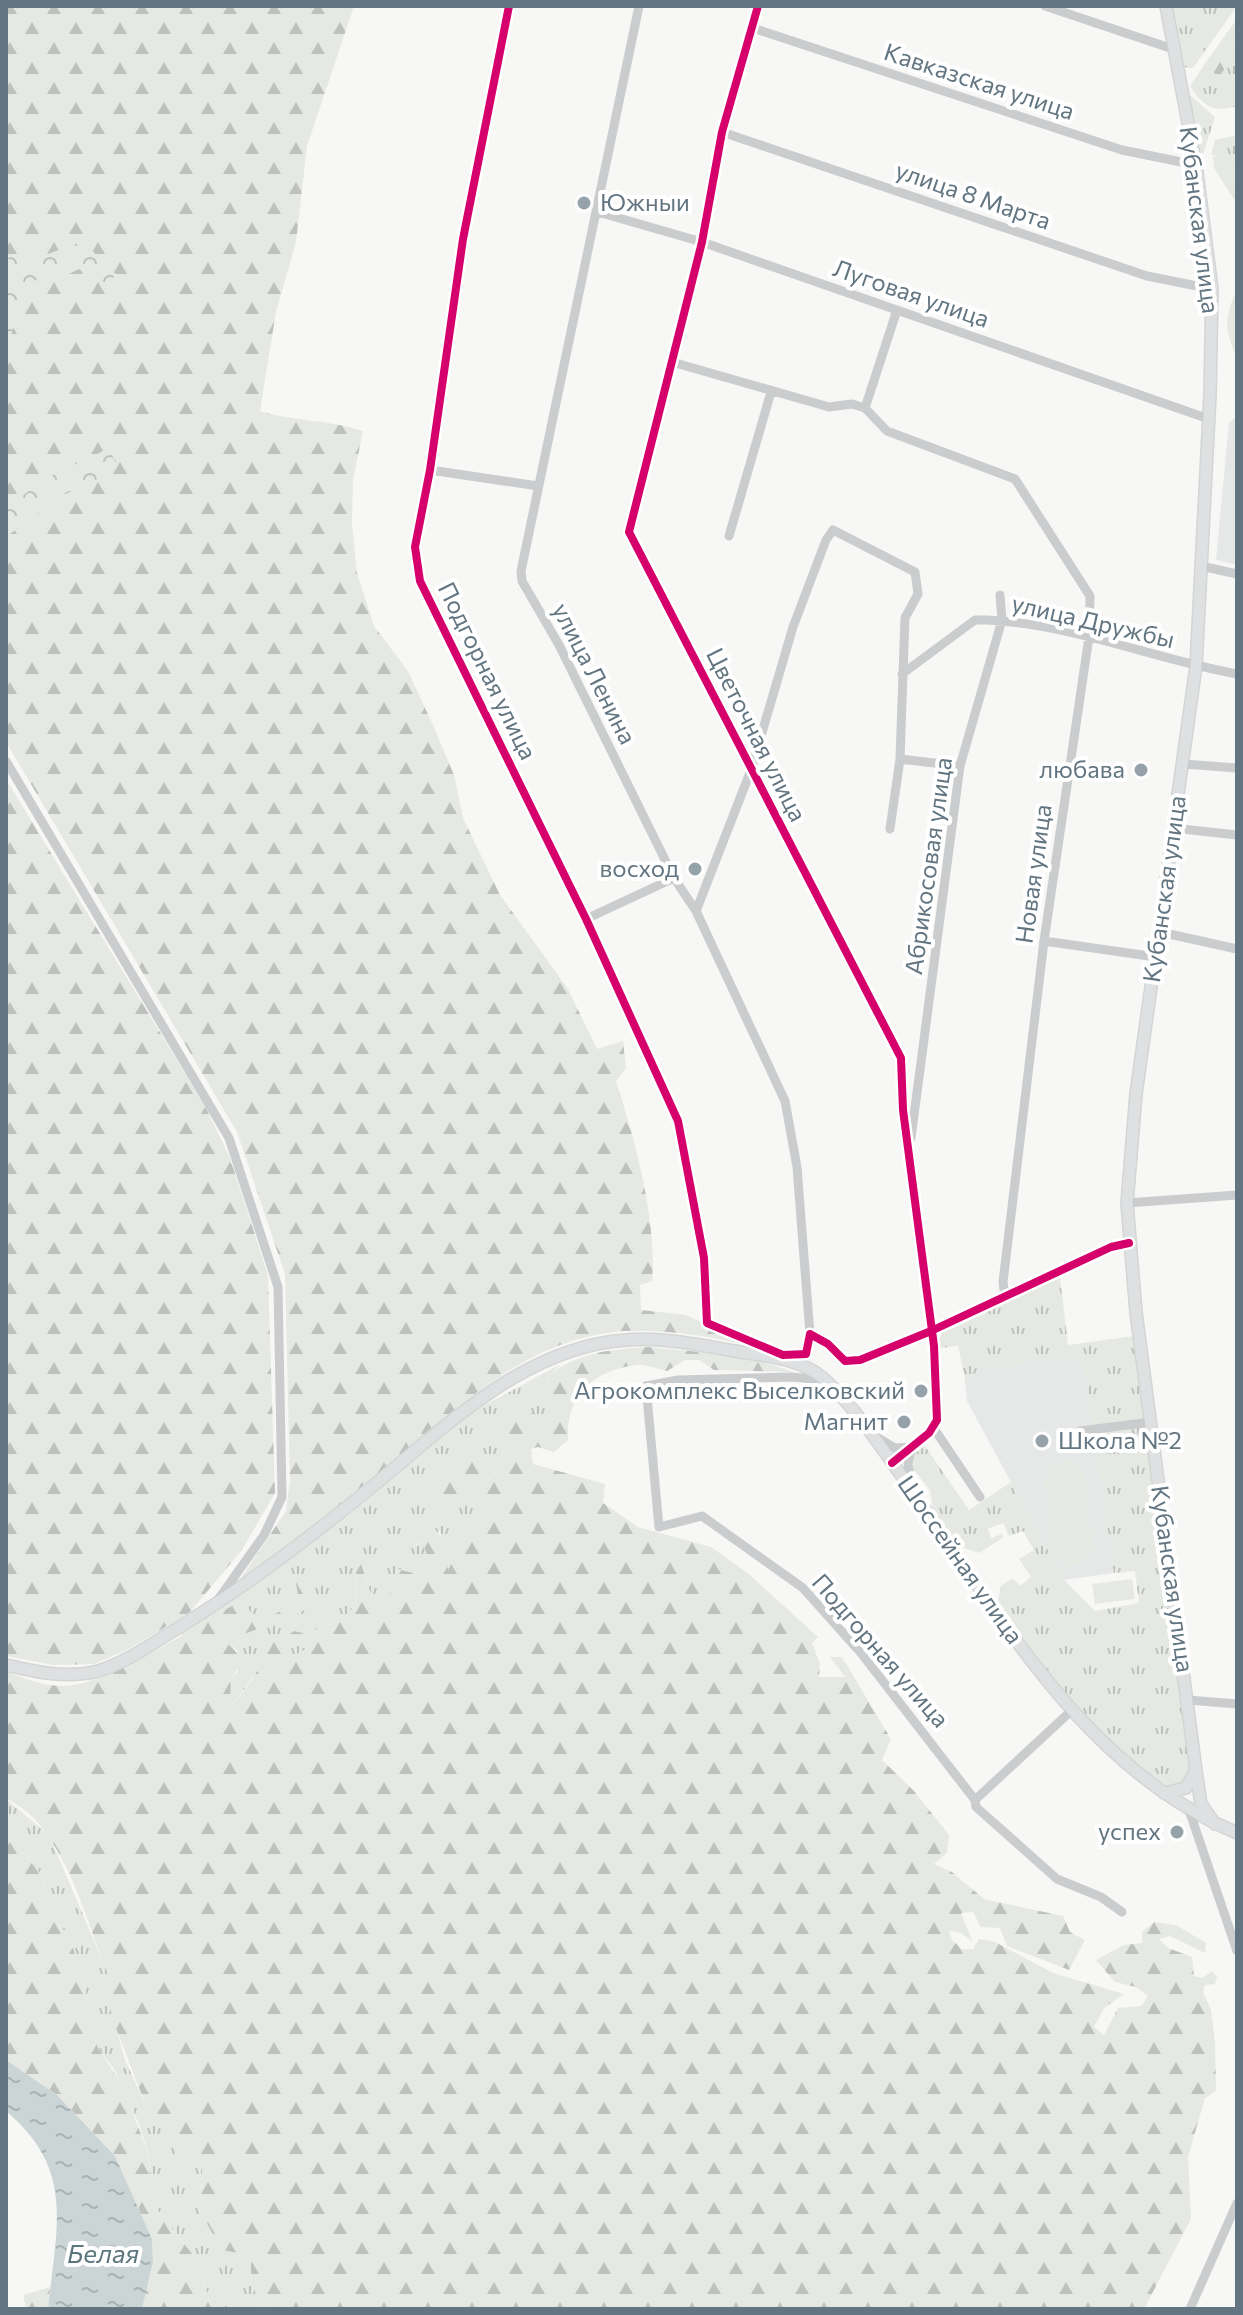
<svg xmlns="http://www.w3.org/2000/svg" width="1243" height="2315" font-family="Commissioner,sans-serif">
<defs>
<pattern id="grass-tufts" width="24" height="20" patternUnits="userSpaceOnUse" patternTransform="scale(2)"><rect width="24" height="20" fill="#e6e9e3"/><path d="M3 7l-1-3M5 7V3M7 7l1-3M15 17l-1-3M17 17v-4M19 17l1-3" fill="none" stroke="#bec1bd"/></pattern>
<pattern id="forest-firs" width="22" height="20" patternUnits="userSpaceOnUse" patternTransform="scale(2)"><rect width="22" height="20" fill="#e6e9e3"/><path d="M5 1l3.5 6h-7zM16 11l3.5 6h-7z" fill="#bec1bd"/></pattern>
<pattern id="park-crowns" width="20" height="18" patternUnits="userSpaceOnUse" patternTransform="scale(2)"><rect width="20" height="18" fill="#e6e9e3"/><path d="M2 6a3 3 0 1 1 6 0M12 15a3 3 0 1 1 6 0" fill="none" stroke="#bec1bd"/></pattern>
<pattern id="water-ripples" width="26" height="14" patternUnits="userSpaceOnUse" patternTransform="scale(2)"><rect width="26" height="14" fill="#cbd5d6"/><path d="M2 4q2-2 4 0t4 0M15 11q2-2 4 0t4 0" fill="none" stroke="#a8b1b3"/></pattern>
</defs>
<rect width="100%" height="100%" fill="#f7f7f6"/>
<path fill="#e6e7e7" d="M1237 417V565L1216 560 1229 422Z
M1082 1355 1114 1573 1064 1580 967 1401 965 1379 982 1369Z"/>
<path fill="url(#grass-tufts)" d="M1173 6H1237L1193 68 1182 67Z
M1237 40V106C1214 113 1203 107 1190 86L1206 62V71L1220 74Z
M1188 93 1215 117 1202 157 1200 154Z
M1237 135V181L1224 155H1211L1215 140Z
M1060 1277 1068 1345 1134 1336 1192 1771 1189 1780 1173 1789C1149 1773 1125 1759 1103 1738 1065 1701 1035 1655 1003 1612L998 1601 1001 1586 1013 1578 1020 1586 1031 1577 1019 1559 1034 1550 1023 1531 1009 1536 1003 1523 988 1529 991 1538 1002 1534 1003 1538 979 1553 954 1544 934 1515 930 1490 913 1469 915 1453 925 1446 969 1510 1011 1482 1064 1580 1095 1611 1139 1603 1135 1571 1114 1573 1082 1356 982 1369 965 1379 958 1346 939 1348V1339L946 1327Z
M561 1364 547 1378 550 1400 547 1421 533 1432 486 1431 503 1449 501 1466 490 1480 482 1473 475 1448 436 1478 470 1501 485 1506 478 1522 463 1537 447 1573 440 1531 411 1548 423 1542 427 1556 413 1573 397 1569 387 1602 372 1598 365 1575 356 1570 357 1603 341 1621 317 1628 306 1649 287 1660 281 1652 305 1635 294 1631C265 1651 253 1682 229 1708L231 1677 238 1672 237 1650 224 1641 299 1601 268 1618 180 1635 352 1512 470 1413Z
M6 1799 49 1835 107 1971V1995L125 2060 146 2106 179 2156 202 2169 201 2213 250 2255 252 2286 266 2309H212L197 2260 156 2208 149 2182 150 2159 139 2124 114 2069 98 2048 89 2022 90 2008 72 1944 48 1906 43 1877 6 1832Z"/>
<path fill="url(#forest-firs)" d="M6 6H354L307 146 296 242 276 312 260 411C296 422 326 419 363 431L353 480 352 523 357 573 374 626 408 671 432 723 454 775 463 818 500 895 568 989 597 1049 623 1041 626 1068 616 1081C635 1140 657 1219 652 1281L640 1285 641 1310 686 1315 751 1346C709 1336 667 1329 624 1331 506 1339 424 1443 339 1511 307 1536 271 1555 239 1581L286 1511 290 1480 285 1274 237 1132 6 742Z
M1237 19C1237 38 1234 60 1220 75L1206 71V62Z
M1224 154 1237 181V204L1214 168 1213 156Z
M1237 289V360C1225 328 1223 321 1237 289Z
M6 779 206 1108 230 1158 268 1275 275 1493 242 1550 190 1612 129 1649 94 1664 53 1665 6 1656Z
M648 1347C699 1352 746 1354 794 1372L714 1370 699 1360H685L667 1371C658 1369 645 1364 636 1365 592 1371 566 1396 568 1440L554 1452 538 1447 531 1449 533 1464 605 1484 603 1503 638 1527 711 1547 750 1575 818 1637 812 1643 820 1664 819 1677H845L830 1657H842L891 1739 882 1760 914 1791 949 1835 947 1853 934 1864 952 1872 984 1899 1063 1916 1070 1932 1085 1940 1069 1970 1007 1946 1000 1928 981 1927 973 1912 961 1913 973 1942 961 1933 949 1931 952 1940 962 1949H973L979 1939 993 1941 1053 1973 1124 1994 1104 2008 1094 2027 1104 2035 1118 2008 1141 2006 1148 1996 1136 1987 1115 1982 1096 1960 1124 1945 1142 1943V1932L1154 1922 1176 1925 1206 1943 1205 1953 1170 1936 1159 1939 1168 1948 1192 1957 1194 1976 1202 1978 1212 1971 1217 1977 1215 1984 1205 1985 1203 1992 1211 2010 1215 2042 1216 2091 1205 2098 1188 2157 1191 2219 1144 2309H266L252 2286 250 2255 222 2250 201 2213 202 2169 179 2157 146 2106 114 2023 107 1995V1971C85 1918 62 1822 6 1799V1672C25 1678 45 1687 66 1686 113 1682 189 1630 232 1606H247L254 1618H268L299 1601 296 1583 308 1582 315 1588V1602L300 1613 225 1641 246 1661 231 1677 230 1707C249 1687 262 1667 270 1640L278 1642 294 1631 307 1634 282 1652 287 1660 306 1649 317 1628 341 1621 357 1603 356 1570 361 1564 372 1597 387 1602 397 1569 413 1573 427 1556 423 1542 399 1549 427 1519 450 1548 446 1559 448 1571 463 1537 460 1519 478 1522 485 1506 470 1501 448 1511 422 1498 416 1479 436 1478 476 1447 482 1473 490 1480 501 1466 503 1449 486 1431C502 1416 511 1401 533 1413V1432L546 1422 550 1400 547 1378C572 1353 613 1349 648 1347Z
M6 1832 43 1877 48 1906 72 1944 90 2008 89 2022 98 2048 124 2088 150 2159 149 2182 156 2208 197 2260 212 2309H142L153 2262 152 2239 115 2156 57 2095 6 2060Z
M50 2287 48 2309H26L23 2295Z"/>
<path fill="url(#park-crowns)" d="M86 240 97 257 117 275 104 284 79 269 57 280H36L23 290 6 356V259L22 252 48 254Z
M107 448 117 463 96 480 63 495 6 537V509C25 494 43 479 66 468 81 462 93 458 107 448Z"/>
<path fill="#e6e9e3" d="M1067 1460H1075L1083 1473 1094 1552C1082 1570 1066 1568 1052 1552L1044 1484 1050 1466Z
M1132 1579 1135 1599 1095 1604 1092 1584Z"/>
<path fill="url(#water-ripples)" d="M6 2060 57 2095 115 2156 152 2239 153 2262 142 2309H48C56 2227 76 2170 6 2111Z"/>
<g fill="none" stroke-linecap="round" stroke-linejoin="round">
<defs>
<path id="major" d="M1166 6 1196 165 1212 289 1210 395 1196 666 1136 1094 1127 1203 1136 1312 1196 1771 1201 1804 1215 1824
M6 1665C37 1672 66 1679 98 1671 125 1663 150 1645 173 1631 260 1578 340 1515 417 1449 476 1399 545 1345 627 1340 663 1337 700 1345 735 1351 764 1356 800 1358 823 1378 855 1407 881 1447 906 1482 1000 1613 1081 1767 1237 1833
M1164 1793 1186 1788 1195 1772"/>
</defs>
<use href="#major" stroke="#d4d5d5" stroke-width="14"/>
<path stroke="#cbcccd" stroke-width="9" d="M509 6 463 239 430 470 415 547 420 581 586 919 678 1121 704 1258 707 1323 783 1355 806 1354 810 1334 828 1344 845 1361 860 1360 931 1331 1111 1247 1129 1243
M639 6 521 571 522 581 559 645 674 878 696 911 785 1101 797 1167 810 1334
M758 6 722 132 702 242 629 532 901 1058 903 1110 934 1346 937 1420 929 1433 892 1463
M1045 6 1173 49
M753 28 1122 150 1196 165
M722 132 1147 276 1212 289
M598 212 702 242 1209 419
M672 362 829 407 852 404 865 408 887 431 1015 479 1090 596 1089 637 1044 941 1003 1282 1005 1297
M865 408 897 310
M430 470 538 486
M729 536 771 392
M1201 566 1237 574
M902 674 975 620H987C1072 624 1154 659 1237 674
M900 759 960 766
M6 761 229 1138 278 1287 282 1497 264 1535 217 1601
M1183 764 1237 768
M1173 828 1237 835
M696 911 751 770 793 627 826 540 833 530 915 572 918 594 905 618 900 759 890 829
M586 919 674 878
M1160 932 1237 949
M1044 941 1156 957
M911 1138 960 766 1002 620 1000 595
M1127 1203 1237 1195
M837 1394 804 1378 791 1377 678 1380 646 1386 659 1527 702 1516 803 1588 861 1653 975 1800 976 1807 1057 1879 1101 1897 1122 1912
M933 1427 980 1497
M1080 1431 1151 1422
M875 1436 895 1448 912 1447 908 1464 912 1487
M1188 1700 1237 1704
M975 1800 1071 1711
M1189 1810 1237 1951
M1190 2309 1237 2203"/>
<use href="#major" stroke="#dfe0e1" stroke-width="11"/>
<defs>
<path id="cycleway" d="M509 6 463 239 430 470 415 547 420 581 586 919 678 1121 704 1258 707 1323 783 1355 806 1354 810 1334 828 1344 845 1361 860 1360 931 1331 1111 1247 1129 1243
M758 6 722 132 702 242 629 532 901 1058 903 1110 934 1346 937 1420 929 1433 892 1463"/>
</defs>
<use href="#cycleway" stroke="#fff" stroke-width="13"/>
<use href="#cycleway" stroke="#d6006c" stroke-width="8"/>
</g>
<g fill="#96a2aa" stroke="#fff" stroke-width="3">
<circle cx="584" cy="203" r="8"/>
<circle cx="1141" cy="770" r="8"/>
<circle cx="695" cy="869" r="8"/>
<circle cx="921" cy="1391" r="8"/>
<circle cx="904" cy="1422" r="8"/>
<circle cx="1042" cy="1441" r="8"/>
<circle cx="1177" cy="1832" r="8"/>
</g>
<g text-anchor="middle" stroke-width="8" stroke-linejoin="round" paint-order="stroke">
<g font-size="24" fill="#627581" stroke="#fff">
<text transform="translate(979 82) rotate(18)" y="8">Кавказская улица</text>
<text transform="translate(973 196) rotate(19)" y="8">улица 8 Марта</text>
<text transform="translate(1199 220) rotate(83)" y="8">Кубанская улица</text>
<text transform="translate(911 294) rotate(19)" y="8">Луговая улица</text>
<text transform="translate(1093 622) rotate(13)" y="8">улица Дружбы</text>
<text transform="translate(487 671) rotate(64)" y="8">Подгорная улица</text>
<text transform="translate(594 674) rotate(63)" y="8">улица Ленина</text>
<text transform="translate(756 735) rotate(63)" y="8">Цветочная улица</text>
<text transform="translate(929 866) rotate(-82)" y="8">Абрикосовая улица</text>
<text transform="translate(1034 874) rotate(-82)" y="8">Новая улица</text>
<text transform="translate(1165 889) rotate(-82)" y="8">Кубанская улица</text>
<text transform="translate(960 1560) rotate(55)" y="8">Шоссейная улица</text>
<text transform="translate(1172 1579) rotate(82)" y="8">Кубанская улица</text>
<text transform="translate(880 1651) rotate(49)" y="8">Подгорная улица</text>
</g>
<g font-size="24" fill="#627581" stroke="#fff" text-anchor="end">
<text x="600" y="211" text-anchor="start">Южныи</text>
<text x="1125" y="778">любава</text>
<text x="679" y="877">восход</text>
<text x="905" y="1399">Агрокомплекс Выселковский</text>
<text x="888" y="1430">Магнит</text>
<text x="1058" y="1449" text-anchor="start">Школа №2</text>
<text x="1161" y="1840">успех</text>
</g>
<g font-size="26" font-style="italic" fill="#5d757c" stroke="#fff">
<text x="103" y="2263">Белая</text>
</g>
</g>
<rect width="1243" height="2315" fill="none" stroke="#627581" stroke-width="16"/>
</svg>
